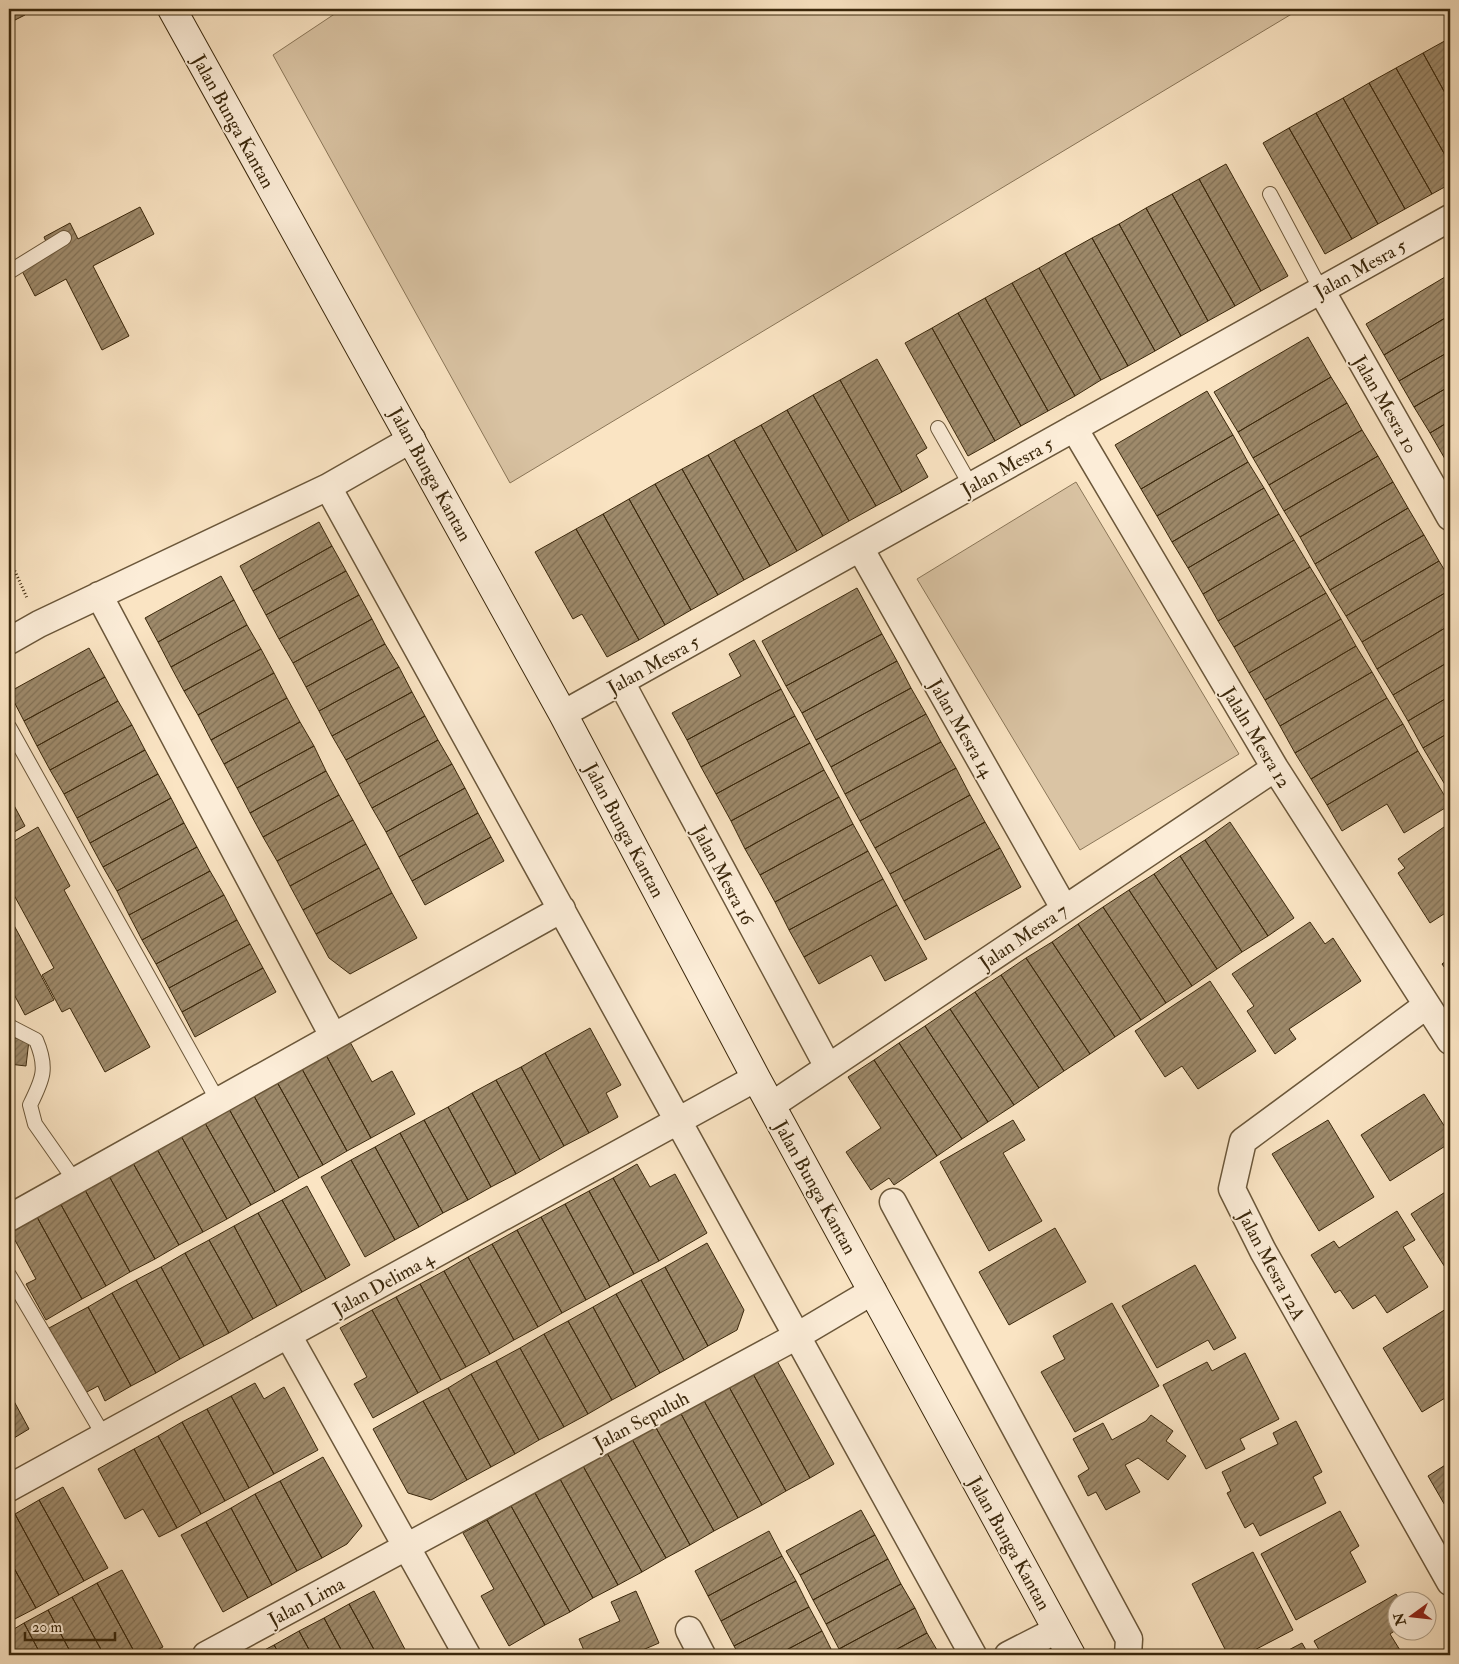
<svg xmlns="http://www.w3.org/2000/svg" width="1459" height="1664" font-family="'IM FELL Double Pica',serif">
<defs>
<pattern id="building-hatch" width="6" height="6" patternUnits="userSpaceOnUse" patternTransform="scale(1.25)"><rect width="6" height="6" fill="#9e8a6b"/><path d="M-1 1l2-2M0 6l6-6M5 7l2-2" fill="none" stroke="#827156"/></pattern>
</defs>
<rect width="100%" height="100%" fill="#fae4c3"/>
<filter id="stains"><feTurbulence type="fractalNoise" baseFrequency=".004" numOctaves="4"/><feColorMatrix values="0 0 0 0 .2 0 0 0 0 .09 0 0 0 0 .02 0 0 0 .5 -.17"/></filter>
<radialGradient id="worn" r=".72"><stop offset=".6" stop-color="#630" stop-opacity="0"/><stop offset="1" stop-color="#630" stop-opacity=".3"/></radialGradient>
<path fill="#dac4a4" stroke="#8a7658" d="M342 9H1300L510 483 273 55Z
M1076 482 1239 754 1080 850 917 579Z"/>
<path fill="url(#building-hatch)" stroke="#3b280c" d="M9 9H23L25 15 9 23Z
M1450 38V102L1423 53Z
M1423 53 1450 102V164L1396 68Z
M1396 68 1450 164V184L1432 194 1369 83Z
M1369 83 1432 194 1405 209 1343 98Z
M1343 98 1405 209 1378 224 1316 113Z
M1316 113 1378 224 1352 239 1289 128Z
M1289 128 1352 239 1325 254 1263 143Z
M1226 164 1288 276 1261 291 1199 179Z
M1199 179 1261 291 1235 306 1172 194Z
M1172 194 1235 306 1208 321 1146 208Z
M140 207 154 234 93 266 129 336 102 350 66 279 35 296 21 269 51 253 44 237 70 223 78 239Z
M1146 208 1208 321 1181 336 1119 224Z
M1119 224 1181 336 1155 351 1092 238Z
M1092 238 1155 351 1128 366 1065 253Z
M1065 253 1128 366 1101 380 1039 268Z
M1039 268 1101 380 1075 396 1012 283Z
M1450 274V315L1384 355 1366 324Z
M1012 283 1075 396 1048 411 985 298Z
M985 298 1048 411 1021 426 958 313Z
M958 313 1021 426 995 441 932 328Z
M1450 315V351L1399 381 1384 355Z
M932 328 995 441 968 456 905 343Z
M1308 337 1331 377 1238 432 1214 392Z
M1450 351V386L1414 407 1399 381Z
M877 359 927 448 916 455 928 477 902 492 840 380Z
M1331 377 1347 403 1253 458 1238 432Z
M840 380 902 492 876 506 813 395Z
M1450 386V421L1430 433 1414 407Z
M1207 391 1233 435 1141 489 1115 445Z
M813 395 876 506 849 521 787 410Z
M1347 403 1362 430 1269 485 1253 458Z
M787 410 849 521 823 536 761 425Z
M1450 421V456L1445 459 1430 433Z
M761 425 823 536 797 551 734 440Z
M1362 430 1378 456 1284 511 1269 485Z
M1233 435 1248 462 1157 516 1141 489Z
M734 440 797 551 770 566 708 455Z
M708 455 770 566 744 580 682 469Z
M1378 456 1393 482 1300 537 1284 511Z
M1248 462 1264 488 1172 542 1157 516Z
M682 469 744 580 718 595 655 484Z
M1393 482 1408 508 1315 564 1300 537Z
M655 484 718 595 691 610 629 499Z
M1264 488 1279 514 1188 568 1172 542Z
M629 499 691 610 665 625 603 514Z
M1408 508 1424 535 1330 590 1315 564Z
M603 514 665 625 639 640 576 529Z
M1279 514 1294 540 1203 594 1188 568Z
M319 522 332 546 253 591 240 566Z
M576 529 639 640 607 657 582 614 573 619 535 552Z
M1424 535 1439 561 1346 616 1330 590Z
M1294 540 1310 567 1218 621 1203 594Z
M332 546 346 571 266 615 253 591Z
M1439 561 1450 579V590L1362 642 1346 616Z
M1310 567 1326 593 1234 647 1218 621Z
M346 571 359 595 279 639 266 615Z
M221 576 234 600 158 642 145 618Z
M857 588 882 634 786 686 762 641Z
M1450 590V625L1377 669 1362 642Z
M1326 593 1341 619 1249 673 1234 647Z
M359 595 372 619 293 663 279 639Z
M234 600 247 625 171 667 158 642Z
M372 619 385 644 306 687 293 663Z
M1341 619 1356 646 1265 700 1249 673Z
M247 625 261 649 184 691 171 667Z
M1450 625V661L1393 695 1377 669Z
M882 634 897 661 802 713 786 686Z
M754 640 781 689 687 740 672 713 741 676 729 654Z
M385 644 399 667 319 711 306 687Z
M1356 646 1372 672 1280 726 1265 700Z
M89 648 105 677 24 721 9 692Z
M261 649 274 673 198 715 184 691Z
M897 661 911 688 816 740 802 713Z
M1450 661V696L1408 721 1393 695Z
M399 667 412 692 332 736 319 711Z
M1372 672 1387 698 1295 753 1280 726Z
M274 673 287 698 211 740 198 715Z
M105 677 118 701 37 746 24 721Z
M911 688 926 714 831 767 816 740Z
M781 689 795 716 701 767 687 740Z
M412 692 425 716 346 760 332 736Z
M1450 696V732L1423 748 1408 721Z
M287 698 300 722 224 764 211 740Z
M1387 698 1403 724 1311 779 1295 753Z
M118 701 132 725 50 770 37 746Z
M926 714 941 742 845 794 831 767Z
M425 716 438 740 359 784 346 760Z
M795 716 810 743 716 794 701 767Z
M300 722 314 746 237 788 224 764Z
M1403 724 1418 751 1327 805 1311 779Z
M132 725 145 750 64 794 50 770Z
M1450 732V793L1423 748Z
M438 740 452 764 372 808 359 784Z
M941 742 956 768 860 821 845 794Z
M810 743 824 770 731 821 716 794Z
M314 746 326 771 250 813 237 788Z
M145 750 158 774 77 818 64 794Z
M1418 751 1450 805 1404 833 1387 804 1342 831 1327 805Z
M452 764 465 788 386 832 372 808Z
M956 768 970 795 875 848 860 821Z
M824 770 839 797 745 849 731 821Z
M326 771 339 795 263 837 250 813Z
M158 774 171 798 90 843 77 818Z
M465 788 478 813 399 857 386 832Z
M339 795 353 820 277 861 263 837Z
M970 795 985 822 890 874 875 848Z
M9 796 25 826 9 835Z
M839 797 853 824 760 875 745 849Z
M171 798 184 823 103 867 90 843Z
M478 813 491 837 412 881 399 857Z
M353 820 366 844 290 886 277 861Z
M985 822 1000 848 904 901 890 874Z
M1230 822 1294 918 1268 936 1205 840Z
M184 823 197 847 117 891 103 867Z
M853 824 868 851 775 902 760 875Z
M38 827 70 886 64 890 150 1047 105 1072 70 1008 62 1012 42 975 54 968 9 886V844Z
M1444 827 1450 836V910L1430 923 1398 873 1405 868 1398 859Z
M491 837 504 861 425 905 412 881Z
M1205 840 1268 936 1242 952 1180 856Z
M366 844 379 868 303 910 290 886Z
M197 847 210 871 129 915 117 891Z
M1000 848 1021 887 925 940 904 901Z
M868 851 883 879 789 930 775 902Z
M1180 856 1242 952 1217 969 1154 874Z
M379 868 392 893 316 934 303 910Z
M210 871 224 895 142 940 129 915Z
M1154 874 1217 969 1192 986 1129 890Z
M883 879 897 905 804 957 789 930Z
M1129 890 1192 986 1166 1003 1103 907Z
M392 893 417 938 350 974 329 958 316 934Z
M224 895 237 920 156 964 142 940Z
M897 905 927 959 885 981 871 955 819 984 804 957Z
M1103 907 1166 1003 1141 1020 1078 924Z
M9 916 54 1000 25 1015 9 985Z
M237 920 250 944 169 988 156 964Z
M1310 922 1325 944 1333 938 1361 981 1289 1029 1296 1039 1275 1054 1247 1011 1254 1006 1232 974Z
M1078 924 1141 1020 1115 1037 1052 942Z
M1052 942 1115 1037 1090 1054 1026 958Z
M250 944 263 968 182 1012 169 988Z
M1026 958 1090 1054 1064 1071 1001 975Z
M1450 958V975L1442 964Z
M263 968 276 992 195 1037 182 1012Z
M1001 975 1064 1071 1039 1088 975 992Z
M1210 981 1256 1051 1198 1089 1182 1066 1165 1077 1135 1031Z
M975 992 1039 1088 1014 1105 950 1009Z
M950 1009 1014 1105 988 1122 925 1026Z
M925 1026 988 1122 962 1139 899 1043Z
M590 1028 621 1085 606 1093 618 1117 589 1133 545 1053Z
M9 1037 29 1040 26 1066 9 1064Z
M350 1042 372 1082 392 1071 415 1114 371 1138 326 1055Z
M899 1043 962 1139 937 1156 874 1060Z
M545 1053 589 1133 564 1146 521 1067Z
M326 1055 371 1138 347 1151 302 1069Z
M874 1060 937 1156 894 1185 889 1178 871 1190 846 1152 881 1128 848 1077Z
M521 1067 564 1146 540 1160 496 1080Z
M302 1069 347 1151 323 1165 277 1082Z
M496 1080 540 1160 516 1174 472 1093Z
M277 1082 323 1165 299 1178 254 1096Z
M472 1093 516 1174 491 1187 448 1107Z
M1424 1094 1450 1135V1143L1390 1181 1361 1135Z
M254 1096 299 1178 275 1192 229 1109Z
M448 1107 491 1187 468 1200 424 1120Z
M229 1109 275 1192 251 1205 205 1123Z
M424 1120 468 1200 443 1213 400 1133Z
M1013 1120 1025 1140 1003 1153 1042 1221 989 1251 940 1162Z
M1328 1120 1374 1197 1319 1231 1272 1154Z
M205 1123 251 1205 227 1219 181 1136Z
M400 1133 443 1213 419 1227 375 1147Z
M181 1136 227 1219 203 1232 157 1149Z
M375 1147 419 1227 395 1240 351 1160Z
M157 1149 203 1232 179 1245 133 1163Z
M351 1160 395 1240 365 1257 321 1177Z
M133 1163 179 1245 155 1259 109 1176Z
M637 1164 650 1187 675 1174 707 1233 659 1261 613 1178Z
M109 1176 155 1259 130 1272 85 1190Z
M613 1178 659 1261 634 1274 589 1191Z
M307 1186 350 1265 326 1279 282 1200Z
M1450 1189V1275L1411 1214Z
M85 1190 130 1272 106 1286 60 1203Z
M589 1191 634 1274 610 1287 565 1204Z
M282 1200 326 1279 302 1292 258 1213Z
M60 1203 106 1286 82 1299 37 1217Z
M565 1204 610 1287 586 1300 541 1217Z
M1397 1211 1415 1240 1403 1247 1428 1287 1387 1313 1375 1295 1353 1309 1340 1290 1335 1293 1311 1255 1334 1241 1339 1248Z
M258 1213 302 1292 277 1306 234 1226Z
M37 1217 82 1299 46 1320 26 1284 36 1279 10 1231Z
M541 1217 586 1300 562 1313 517 1230Z
M234 1226 277 1306 253 1319 209 1240Z
M1055 1228 1086 1282 1009 1325 979 1272Z
M517 1230 562 1313 538 1327 492 1244Z
M209 1240 253 1319 229 1333 185 1253Z
M707 1243 744 1310 737 1330 708 1346 665 1267Z
M492 1244 538 1327 514 1340 468 1257Z
M185 1253 229 1333 204 1346 161 1267Z
M468 1257 514 1340 490 1354 444 1271Z
M1195 1265 1236 1338 1214 1350 1208 1340 1157 1368 1122 1306Z
M161 1267 204 1346 180 1359 136 1280Z
M665 1267 708 1346 684 1360 641 1280Z
M444 1271 490 1354 466 1367 420 1284Z
M136 1280 180 1359 156 1373 112 1293Z
M641 1280 684 1360 660 1373 616 1294Z
M420 1284 466 1367 441 1380 396 1297Z
M112 1293 156 1373 131 1386 88 1307Z
M616 1294 660 1373 636 1387 593 1307Z
M396 1297 441 1380 418 1393 372 1310Z
M1112 1303 1159 1386 1075 1432 1041 1372 1065 1359 1053 1336Z
M88 1307 131 1386 105 1401 98 1386 85 1393 49 1328Z
M593 1307 636 1387 612 1400 568 1321Z
M1446 1309 1450 1316V1395L1422 1412 1383 1348Z
M372 1310 418 1393 373 1418 354 1384 367 1377 340 1328Z
M568 1321 612 1400 588 1414 544 1334Z
M544 1334 588 1414 564 1427 520 1348Z
M520 1348 564 1427 539 1440 496 1361Z
M1245 1353 1279 1419 1240 1439 1245 1449 1206 1469 1163 1385 1207 1362 1212 1371Z
M776 1359 834 1464 810 1478 752 1372Z
M496 1361 539 1440 515 1454 471 1374Z
M752 1372 810 1478 786 1491 728 1385Z
M471 1374 515 1454 491 1467 448 1388Z
M255 1383 264 1399 284 1387 318 1450 274 1474 231 1396Z
M728 1385 786 1491 762 1505 703 1399Z
M448 1388 491 1467 467 1480 423 1401Z
M9 1392 29 1429 9 1441Z
M231 1396 274 1474 249 1488 207 1409Z
M703 1399 762 1505 738 1518 680 1412Z
M423 1401 467 1480 431 1500 408 1493 373 1429Z
M207 1409 249 1488 225 1501 182 1422Z
M680 1412 738 1518 714 1531 655 1426Z
M1151 1415 1173 1431 1166 1441 1186 1456 1168 1480 1138 1458 1125 1465 1140 1492 1106 1510 1096 1492 1088 1496 1078 1476 1089 1469 1073 1439 1103 1423 1112 1440 1146 1421Z
M1296 1421 1322 1472 1313 1477 1326 1503 1260 1536 1253 1523 1245 1528 1227 1493 1231 1491 1222 1472 1278 1444 1273 1433Z
M182 1422 225 1501 201 1514 158 1436Z
M655 1426 714 1531 690 1545 632 1439Z
M158 1436 201 1514 177 1528 134 1449Z
M632 1439 690 1545 666 1558 607 1453Z
M134 1449 177 1528 159 1537 143 1509 125 1519 98 1469Z
M607 1453 666 1558 642 1572 583 1466Z
M323 1457 362 1526 347 1544 322 1558 280 1481Z
M1450 1462V1514L1428 1476Z
M583 1466 642 1572 618 1585 560 1479Z
M560 1479 618 1585 593 1598 535 1493Z
M280 1481 322 1558 297 1571 255 1494Z
M63 1487 108 1568 84 1581 39 1500Z
M535 1493 593 1598 570 1612 511 1506Z
M255 1494 297 1571 272 1585 231 1508Z
M39 1500 84 1581 59 1595 15 1514Z
M511 1506 570 1612 545 1625 487 1520Z
M231 1508 272 1585 248 1598 206 1522Z
M861 1510 875 1535 800 1575 786 1551Z
M1340 1511 1359 1546 1350 1552 1366 1582 1296 1620 1261 1554Z
M15 1514 59 1595 36 1608 9 1559V1517Z
M487 1520 545 1625 509 1646 481 1596 494 1589 463 1533Z
M206 1522 248 1598 223 1612 181 1535Z
M769 1531 782 1556 708 1596 695 1571Z
M875 1535 888 1559 813 1600 800 1575Z
M1253 1552 1293 1630 1245 1655H1228L1192 1584Z
M782 1556 796 1581 721 1621 708 1596Z
M9 1559 36 1608 11 1621 9 1617Z
M888 1559 901 1584 826 1624 813 1600Z
M122 1570 163 1647 147 1655H136L97 1583Z
M796 1581 809 1607 734 1646 721 1621Z
M97 1583 136 1655H104L72 1597Z
M901 1584 915 1608 839 1649 826 1624Z
M374 1591 408 1655H377L349 1604Z
M636 1591 659 1643 631 1655H586L579 1639 620 1621 611 1602Z
M1396 1594 1401 1602H1396V1630L1390 1634 1403 1655H1322L1314 1641Z
M72 1597 104 1655H72L48 1610Z
M349 1604 377 1655H344L324 1618Z
M809 1607 822 1631 777 1655H739L734 1646Z
M915 1608 927 1633 886 1655H843L839 1649Z
M48 1610 72 1655H41L24 1623Z
M324 1618 344 1655H312L299 1631Z
M24 1623 41 1655H9V1632Z
M299 1631 312 1655H280L274 1645Z
M822 1631 834 1655H777Z
M927 1633 940 1655H886Z
M1302 1643 1309 1655H1279Z
M274 1645 280 1655H255Z
M544 1650 576 1655H534Z"/>
<g fill="none" stroke-linecap="round" stroke-linejoin="round">
<defs>
<path id="lane" d="M1270 194 1321 290
M9 272 64 238
M938 428 971 486
M9 727 218 1101
M9 1026 36 1040C48 1068 43 1079 30 1105L35 1124 75 1181
M9 1275 104 1436"/>
<path id="street" d="M1321 290 1450 517
M1074 428 1275 768 1450 1041
M328 487 973 1655
M860 548 1064 908
M99 595 333 1036
M9 641 39 624 328 487 412 439
M621 682 828 1067
M563 714 1450 218
M1427 1005 1243 1141 1232 1189 1263 1251 1450 1582
M772 1105 1275 768
M893 1202 1129 1639 1128 1655
M9 1218 562 909
M288 1335 467 1655
M9 1488 756 1078
M689 1630 702 1655
M206 1655 797 1336 873 1291
M1008 1655 1057 1630"/>
<path id="secondary" d="M172 9 563 714 756 1078 1071 1655"/>
</defs>
<use href="#lane" stroke="#6b573a" stroke-width="16"/>
<use href="#street" stroke="#6b573a" stroke-width="29"/>
<use href="#secondary" stroke="#3b280c" stroke-width="30"/>
<path stroke="#3b280c" stroke-width="3" stroke-dasharray="1 2.5" stroke-linecap="butt" d="M9 558 27 598"/>
<use href="#lane" stroke="#fcedd8" stroke-width="14"/>
<use href="#street" stroke="#fcedd8" stroke-width="26"/>
<use href="#secondary" stroke="#fcedd8" stroke-width="28"/>
</g>
<g text-anchor="middle" stroke-width="4" stroke-linejoin="round" paint-order="stroke">
<g font-size="19" fill="#3b280c" stroke="#fcedd8">
<text transform="translate(234 121) rotate(61)" y="7">Jalan Bunga Kantan</text>
<text transform="translate(1360 268) rotate(-29)" y="7">Jalan Mesra 5</text>
<text transform="translate(1386 404) rotate(60)" y="7">Jalan Mesra 10</text>
<text transform="translate(1007 466) rotate(-29)" y="7">Jalan Mesra 5</text>
<text transform="translate(431 474) rotate(61)" y="7">Jalan Bunga Kantan</text>
<text transform="translate(653 664) rotate(-29)" y="7">Jalan Mesra 5</text>
<text transform="translate(962 728) rotate(60)" y="7">Jalan Mesra 14</text>
<text transform="translate(1257 737) rotate(59)" y="7">Jalaln Mesra 12</text>
<text transform="translate(625 830) rotate(62)" y="7">Jalan Bunga Kantan</text>
<text transform="translate(724 875) rotate(62)" y="7">Jalan Mesra 16</text>
<text transform="translate(1023 936) rotate(-34)" y="7">Jalan Mesra 7</text>
<text transform="translate(816 1187) rotate(61)" y="7">Jalan Bunga Kantan</text>
<text transform="translate(1272 1265) rotate(62)" y="7">Jalan Mesra 12A</text>
<text transform="translate(383 1283) rotate(-29)" y="7">Jalan Delima 4</text>
<text transform="translate(641 1420) rotate(-28)" y="7">Jalan Sepuluh</text>
<text transform="translate(1010 1543) rotate(61)" y="7">Jalan Bunga Kantan</text>
<text transform="translate(306 1601) rotate(-28)" y="7">Jalan Lima</text>
</g>
</g>
<rect width="1459" height="1664" fill="none" stroke="#fae4c3" stroke-width="30"/>
<rect x="10" y="10" width="1439" height="1644" fill="none" stroke="#3b280c" stroke-width="2.5"/>
<rect x="15" y="15" width="1429" height="1634" fill="none" stroke="#3b280c"/>
<g transform="translate(1412 1616) rotate(255)"><circle r="24" fill="#fcedd8" stroke="#af9e86"/>
<path d="M0-4L9 19L0 12L-9 19Z" fill="#8f2418"/>
<text y="-8" font-size="14" font-weight="bold" text-anchor="middle" fill="#3b280c">N</text>
</g>
<path d="M25 1632v8h90v-8" fill="none" stroke="#3b280c" stroke-width="2.5"/>
<text x="32" y="1632" font-size="15" fill="#3b280c" stroke="#fcedd8" stroke-width="4" paint-order="stroke">20 m</text>
<rect width="100%" height="100%" filter="url(#stains)"/>
<rect width="100%" height="100%" fill="url(#worn)"/>
</svg>
